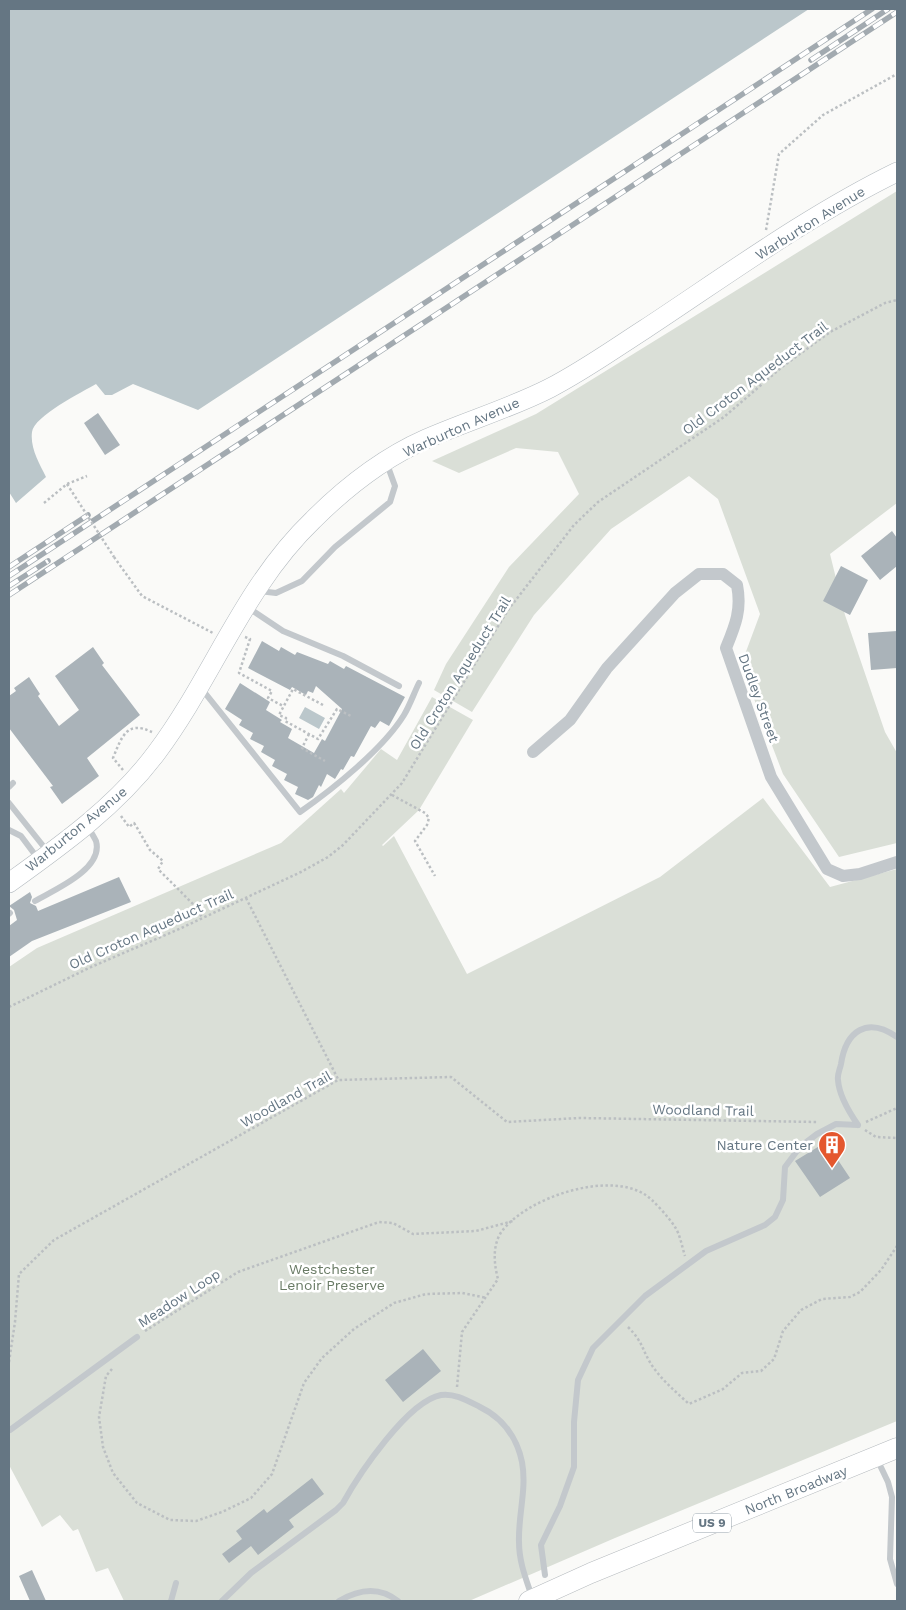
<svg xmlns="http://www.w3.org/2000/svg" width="906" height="1610" font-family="'Work Sans',sans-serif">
<rect width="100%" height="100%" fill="#fafaf8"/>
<path fill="#dadfd7" d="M897 191V503L830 554 845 615 885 732 897 753V843L839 857 783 774 741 665 760 614 718 499 689 476 611 529 534 615 472 712 434 690 446 664 509 567 579 494 558 452 516 448 459 473 432 461 536 414Z
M432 697 473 720 419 810 382 845 383 846 394 836 467 974 660 877 763 798 830 887 897 869V1421L615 1538 469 1601H124L108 1568 96 1572 78 1529 73 1531 60 1515 42 1527 9 1465V967L37 948 281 843 341 789 344 793 381 749 397 760Z"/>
<path fill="#bbc7cb" d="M9 9H809L198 410 133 384 112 395H105L96 384C82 392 34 416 32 432 30 448 39 463 46 477L16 503 9 492Z
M305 707 325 718 319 729 299 718Z"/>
<path fill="#aab3b9" d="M98 413 120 445 105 455 84 423Z
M892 531 897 538V566L880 580 861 556Z
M841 566 868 580 850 615 823 601Z
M897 631V668L871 670 868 633Z
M262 641 279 651 281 647 295 655 297 652 328 664 330 661 344 669 346 666 405 697 389 726 380 721 375 728 371 726 354 757 351 756 343 770 341 769 335 779 327 774 321 787 319 785 313 797 308 800 295 794 298 787 284 780 287 774 272 766 275 760 261 752 264 746 250 739 253 733 239 725 242 720 225 709 240 683 270 702 266 710 282 720 280 722 292 729 288 738 314 753 322 739 325 741 342 709 316 686 313 693 308 691 306 695 292 687 290 690 248 668Z
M93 647 104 663 102 665 140 715 87 758 99 776 62 804 50 787 53 786 9 728V696L16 691 14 688 29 677 40 694 38 696 59 726 79 710 55 676Z
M119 877 131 902 32 941 9 957V926L17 920 14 910 9 906 30 892 32 897 30 903 36 906 38 911Z
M826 1142 850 1178 820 1197 795 1161Z
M423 1349 441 1371 403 1402 385 1380Z
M312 1478 324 1494 289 1520 294 1527 258 1555 251 1546 229 1563 222 1554 242 1539 236 1531 264 1509 267 1513Z
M32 1570 46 1601H30L19 1576Z"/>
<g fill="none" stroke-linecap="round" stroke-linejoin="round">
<defs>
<path id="secondary" d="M9 883C62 845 118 805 157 752 213 677 244 586 313 520 346 487 383 458 426 439 467 421 511 408 550 388 583 371 614 349 645 329 727 275 809 215 897 172"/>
<path id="primary" d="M529 1601 591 1573 897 1448"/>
</defs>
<use href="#secondary" stroke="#b3babf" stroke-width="20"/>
<use href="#primary" stroke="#b5babe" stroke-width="21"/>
<path stroke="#bbbfc2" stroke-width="2.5" stroke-dasharray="2.5 2.5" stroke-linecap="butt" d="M766 230 779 154 823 115 897 74
M44 503 67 484 87 476
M114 557 142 596 213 633
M245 637 250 639 239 673 272 691 268 698 283 706
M323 705 293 689 279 715 286 718 285 721 318 739 337 709 351 716
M309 734 302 748 325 761
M123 770 113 758C122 736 127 720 152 732
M392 795 425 813 429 818 427 825 415 841 435 876
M121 816 129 827 134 823 136 826 150 850 163 861 158 869 198 909 202 918
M246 898 338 1079
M9 1007 91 967 177 930 301 872 328 857 343 845 402 783 508 610 574 525 598 502 724 417 782 367 830 332 885 303 897 300
M866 1122 897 1108
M865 1130 876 1137 897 1138
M628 1327C644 1343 642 1351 653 1367 663 1381 676 1392 689 1404L723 1389 742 1373 761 1371 774 1359 783 1331 801 1310 822 1299 850 1297 860 1292 881 1270 897 1246
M145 1331 238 1272 379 1222 393 1223 413 1234 476 1231 513 1221
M9 1362 15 1322 19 1274 54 1240 338 1080 451 1077 507 1122 579 1118 817 1122
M112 1369 106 1376 99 1417 103 1447 113 1473 137 1503 170 1520 196 1521 222 1512 251 1498 272 1474 304 1383 322 1358 354 1329 394 1303 426 1294 462 1293 487 1298
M457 1387 462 1332 498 1279C494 1264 492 1245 502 1231 527 1198 606 1171 644 1194 652 1198 670 1219 675 1227 680 1234 682 1247 685 1256"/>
<path stroke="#c3c8cc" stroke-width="6" d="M259 591 276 593 302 581 335 547 390 502 395 486 387 464
M247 607 283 631 343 656 399 686
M201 688 300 812C333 789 383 749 404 715 410 705 414 693 419 683
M9 787 13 783
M9 803 48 852
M9 830 21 836 39 860
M35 901C54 890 104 869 96 841 94 837 91 832 88 827
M9 914 10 913
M858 1125C849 1112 839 1096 838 1080 837 1075 840 1069 841 1064 846 1031 867 1016 897 1037
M10 1430 137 1337
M877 1459 888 1482 892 1497 890 1559 897 1584
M545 1575 541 1545 560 1506 574 1467V1422L578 1380 593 1348 645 1296 706 1251 765 1225 775 1217 783 1200 785 1167 800 1147 817 1134 836 1124 858 1125
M171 1601 176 1583
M222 1601 251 1573 336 1510 343 1503C359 1474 408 1401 441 1395 455 1393 468 1401 480 1407 503 1418 517 1438 522 1462 527 1489 518 1515 519 1542 519 1562 526 1579 532 1597
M339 1601C359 1589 379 1586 398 1601"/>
<path stroke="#c3c8cc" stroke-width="12" d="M533 752 570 720 607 668 675 593 699 574H723L737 585C742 610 735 626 726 648L771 777 827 869 843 876 860 874 897 862"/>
<use href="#secondary" stroke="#fff" stroke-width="19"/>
<use href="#primary" stroke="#fff" stroke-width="20"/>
<defs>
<path id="rail" d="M811 60 888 9
M9 567 88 515
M9 576 872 9
M9 586 48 561
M9 595 897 12"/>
</defs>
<use href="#rail" stroke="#a2aab0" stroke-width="5.5"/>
<use href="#rail" stroke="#fff" stroke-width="4" stroke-dasharray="11" stroke-linecap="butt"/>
<path stroke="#bbbfc2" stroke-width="2.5" stroke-dasharray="2.5 2.5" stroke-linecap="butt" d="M67 484 114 557"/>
</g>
<defs>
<symbol id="building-pin" viewBox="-11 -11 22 30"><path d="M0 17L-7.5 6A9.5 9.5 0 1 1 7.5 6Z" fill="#e4572e" stroke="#fff"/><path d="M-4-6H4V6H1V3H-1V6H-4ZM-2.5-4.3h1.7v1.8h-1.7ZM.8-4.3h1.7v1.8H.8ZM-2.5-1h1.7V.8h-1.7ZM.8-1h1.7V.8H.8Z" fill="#fff"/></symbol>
</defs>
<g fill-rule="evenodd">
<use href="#building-pin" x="816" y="1129" width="32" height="43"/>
</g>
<g text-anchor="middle" stroke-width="5" stroke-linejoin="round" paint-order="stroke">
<rect fill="#fff" stroke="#939fa8" stroke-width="1" x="693" y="1513.5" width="38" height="19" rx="4"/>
<g font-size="12" font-weight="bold" fill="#657683">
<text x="712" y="1527">US 9</text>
</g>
<g font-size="14" fill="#657683" stroke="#fff">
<text transform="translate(810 223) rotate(-32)" y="5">Warburton Avenue</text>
<text transform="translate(755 378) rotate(-37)" y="5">Old Croton Aqueduct Trail</text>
<text transform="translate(461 427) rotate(-24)" y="5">Warburton Avenue</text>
<text transform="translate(460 673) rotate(-58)" y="5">Old Croton Aqueduct Trail</text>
<text transform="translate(759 698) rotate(70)" y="5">Dudley Street</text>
<text transform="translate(76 829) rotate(-39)" y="5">Warburton Avenue</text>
<text transform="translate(151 929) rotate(-24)" y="5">Old Croton Aqueduct Trail</text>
<text transform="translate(286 1099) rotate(-29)" y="5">Woodland Trail</text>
<text transform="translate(703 1110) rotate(1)" y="5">Woodland Trail</text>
<text transform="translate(179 1298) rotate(-33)" y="5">Meadow Loop</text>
<text transform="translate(796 1490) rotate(-22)" y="5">North Broadway</text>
</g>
<g font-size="14" fill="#657683" stroke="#fff" text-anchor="end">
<text x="813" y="1150">Nature Center</text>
</g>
<g font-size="14" fill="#687a64" stroke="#fff">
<text x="332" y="1274">Westchester<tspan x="332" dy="16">Lenoir Preserve</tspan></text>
</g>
</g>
<rect width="906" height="1610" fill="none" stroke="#657683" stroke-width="20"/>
</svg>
